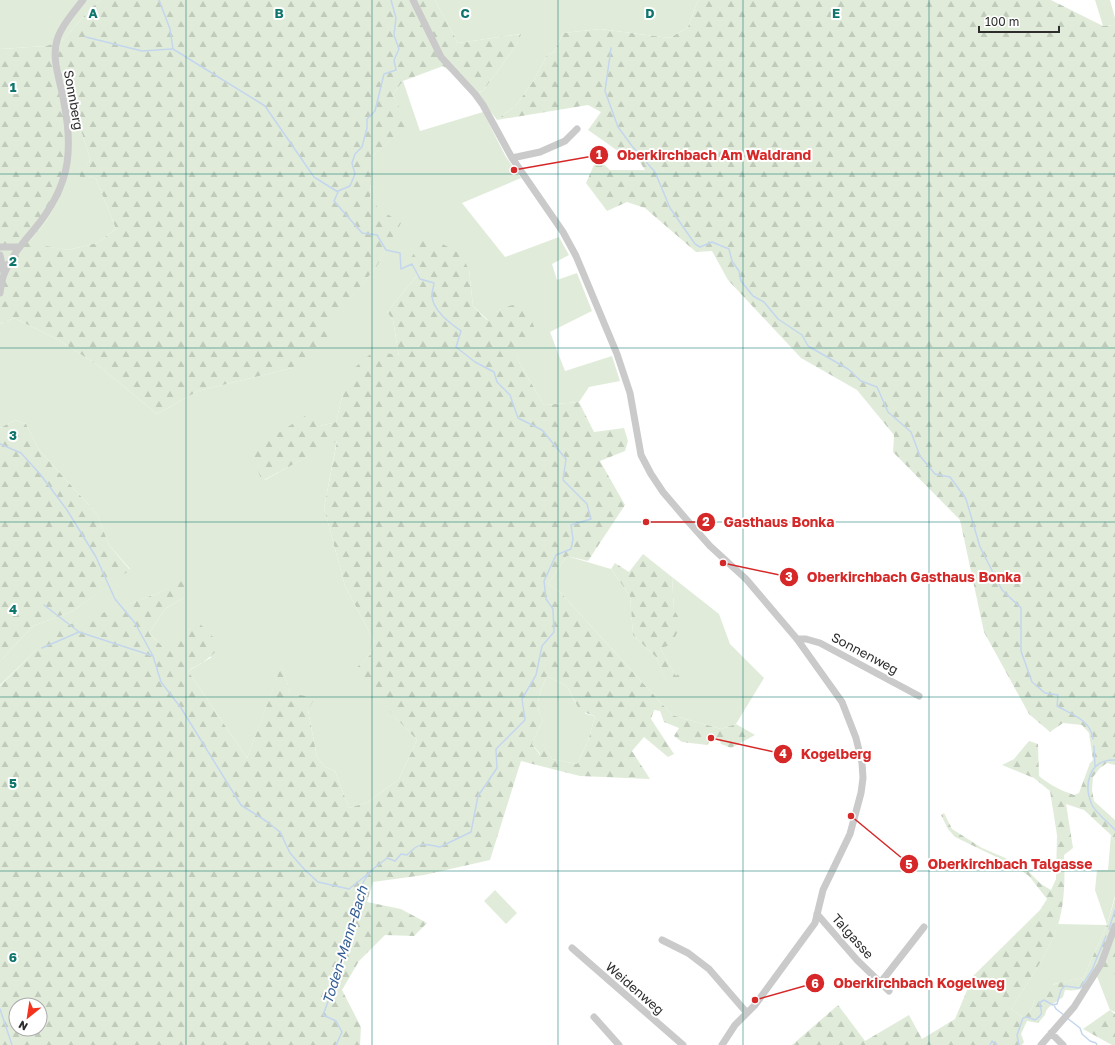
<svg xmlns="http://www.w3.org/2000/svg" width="1115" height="1045" font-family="'Golos Text',sans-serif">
<defs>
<pattern id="forest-firs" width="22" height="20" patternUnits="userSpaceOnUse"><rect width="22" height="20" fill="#e0ecd9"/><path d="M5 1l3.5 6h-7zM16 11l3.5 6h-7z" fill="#c0cbbb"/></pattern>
</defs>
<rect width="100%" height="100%" fill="#fff"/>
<path fill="#e0ecd9" d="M0 0H101L92 7 63 40 46 46 0 49Z
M435 0H698L688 27 670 38 600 29 563 33 554 52 547 55 534 80 517 104 497 120 476 92 483 91 517 44 520 34 458 43Z
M1095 0H1110L1115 18V25L1103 26Z
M403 81 420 131 483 112 506 157 521 178 462 203 505 257 559 237 569 255 552 264 557 280 577 273 592 311 550 332 565 371 612 356 620 381 589 387 579 402 544 405 520 364 501 308 488 320 473 306 469 270 420 272 387 312 393 320 399 356 343 393 336 422 320 426 263 481 337 440 324 508 345 586 374 641 370 655 353 672 417 740 399 779 368 802 349 808 335 771 325 767 317 757 308 710 290 693 282 665 247 758 188 671 212 657 164 648 149 633 165 609 185 597V580L156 594 57 630 0 685V659H2L33 626 73 611 130 569 109 545 97 514 39 450 26 424 15 420 0 428V324L14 318 57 339 99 366 157 414 198 391 292 368 377 266 400 223 377 208 370 197 373 156 406 125 393 94Z
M66 97 75 112 90 158 89 164H88L87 162 81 179 91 177V176L96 179 116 229 97 243 68 250 28 244 47 220 59 199Z
M567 556 611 569 630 596 633 635 656 657 670 690 676 676 660 648 674 610 672 577 719 614 730 644 764 678 736 724 721 729 672 715 561 593 548 584Z
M547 676 567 686 575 702 586 714 595 716 588 741 577 764 552 759 543 744 541 755 532 744 543 720C533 704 540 692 547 676Z
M1111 835 1115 844V896L1107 925 1083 978 1054 984 1035 999 1032 1008 1024 1018 1011 1009C1027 982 1049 954 1058 924L1107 925 1095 890 1097 870H1108Z
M495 890 517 913 506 924 484 901Z
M1096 974H1115V1012L1110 1010Z"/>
<path fill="url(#forest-firs)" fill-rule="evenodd" d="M101 0H435L458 43 521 34 517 44 483 91 476 92 443 66 403 81 393 94 407 125 373 156 370 197 378 208 401 223 377 266 328 326 330 339 292 368 198 391 157 414 99 366 57 339 14 318 0 324V49L46 46 63 40 92 7ZM66 98 75 112 90 158 89 164H88L87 161 77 164 81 180 91 177V176L96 179 116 229 97 243 68 250 29 243 47 220 59 199 66 182 72 136 71 119Z
M698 0H1051L1103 26 1115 25V765L1107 763 1100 768 1093 777 1092 790 1094 801 1115 820V844L1111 835 1084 810 1066 804 1073 848 1064 855C1065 880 1065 907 1056 931 1045 959 1026 984 1011 1009L1024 1018 1032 1008 1035 999 1042 988 1062 982 1083 978 1107 925 1115 898V974H1096C1085 986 1084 992 1065 990L1063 997 1049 1007 1046 1011 1045 1015 1038 1023 1027 1021 1021 1034 1024 1042 1022 1045H792L838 1005 865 1041 909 1015 922 1039 955 1019 973 976 1040 910 1047 899 1029 876 1013 865 955 837 948 829 941 815 944 813 952 829 982 848 1010 860 1028 871 1041 884 1051 890 1056 879 1057 835 1050 791 1034 778 1002 765 1014 759 1029 741 1038 744 1039 776C1050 785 1060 790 1074 795L1079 793 1090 763 1093 760 1089 733 1082 725 1063 723 1050 732 1029 714 984 632 960 520 893 452 894 435 857 390 801 358 728 280 712 251 696 252 645 208 627 202 607 211 586 183 597 158 610 170H645L631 148 618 151 588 130 601 112 588 105 497 120 517 104 534 80 547 55 554 52 563 33 600 29 670 38 688 27Z
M426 235 461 254 469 270 473 306 487 320 501 308 525 302 537 335 513 341 520 364 544 405 579 402 594 432 624 428 628 441 625 451 600 461 625 505 588 561 567 556 548 584 561 593 672 715 721 729 736 724 755 735 731 748 721 744 719 739 713 737 707 745 682 742 674 736 679 728 664 722 660 711 654 710 651 719 674 754 668 757 644 737 632 751 650 779 580 776 521 761 490 860 424 875 373 882 367 902 401 909 427 923 414 936 385 935 359 961 342 990 361 1027 360 1045H0V686L57 629 156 594 185 579V597L165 609 149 633 164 648 198 622 220 644C214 658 200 663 188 671L247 758 282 664 290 693 315 698 308 710 317 757 325 767 335 771 349 808 368 802 399 779 417 740 352 672 370 655 374 641 345 586 324 508 337 441 262 481 250 451 308 414 320 426 336 422 343 393 352 370 375 350 399 356 393 320 387 312 420 272 411 258ZM547 676 567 686 580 711 595 716 588 741 577 764 552 759 543 743 540 755 532 744 543 720C533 704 540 692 547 676ZM16 1005H40V1029H16Z
M15 420 26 424 39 450 97 514 109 545 130 570 73 611 33 626 2 659H0V428Z
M643 554 672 577 674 610 682 623 671 645 660 648 676 676 681 672 685 677 670 691 656 657 633 635 630 596 611 569 615 563 629 572Z
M1110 1010 1115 1014V1045H1112L1083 1029Z"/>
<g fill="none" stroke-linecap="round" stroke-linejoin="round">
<path stroke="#c3d6ee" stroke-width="1.5" d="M159 0 170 29 173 49 265 106 314 177 338 192 334 201 362 233 377 235 386 250 400 253 401 269 412 264 420 279 434 283C434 287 431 293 432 296 433 311 450 323 461 331L456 347 475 362 494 372 497 382 510 395 518 418 542 430 566 459 563 480 587 504 591 519 571 525 573 539 571 549 556 555 544 581 546 599 553 609 554 632 542 646 536 675 522 699 525 720 496 749 497 768 478 796 471 832 440 847C424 843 419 842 407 855L401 854 395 861 387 858C382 862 377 866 372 870 355 887 354 917 349 939 343 965 332 990 323 1015L336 1021 342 1032 336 1045
M86 37 142 51 172 49
M611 48 605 91 618 127 632 146 655 172 670 208 695 244 700 247 712 242 729 249 732 261 739 271 741 281 753 296 764 302 778 319 802 335 808 346 848 369 861 381 877 387 888 412 911 432 920 456 935 474 950 477 966 499 980 547 1002 590 1021 608V651L1032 682 1045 693 1058 695 1057 706C1071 714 1091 720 1093 739
M338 191 350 186 355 174 352 163 355 154 362 147 367 128V119L375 111 384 74 396 70 394 60 399 49 394 35 396 18 391 0
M0 444 21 453 40 474 67 510 96 557 115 599 135 623 153 656 161 682 181 708 241 805 266 821 280 832 290 853 305 870 318 882 349 889 369 873
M44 605 79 632
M42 648 79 632 153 656
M1094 746 1095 766
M1115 760C1089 759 1083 785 1092 805 1096 813 1109 823 1115 830
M1109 929 1115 910
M1054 1005 1056 1009 1064 1015
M0 1009 12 1045
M1067 1018 1080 1028 1082 1034 1090 1041 1096 1043 1097 1045
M990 1045 992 1041 997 1045
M1019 1045 1017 1035 1023 1018 1027 1017 1035 1020C1044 1014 1042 1012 1039 1003L1044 1000 1053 1005 1057 1004 1061 990 1065 986 1079 988 1081 987 1092 970 1106 936"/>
<path stroke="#cacaca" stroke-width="7" d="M413 0 441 57 475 94 483 105 512 158 563 232 576 256 617 354 630 393 641 455 651 474 663 492 686 519 710 546 746 579 797 639 842 702 856 738 862 763 863 778 861 793 850 834 823 890 815 923 755 1005 735 1025 722 1045
M512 158 540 152 565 141 577 129
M0 247H19
M0 255 4 273
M0 293C1 286 2 278 5 272 11 257 21 245 32 232 49 212 63 190 67 163 70 143 68 123 64 103 61 82 50 58 58 37 63 23 74 12 83 0
M797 639H806L820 643 919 696
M817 914 857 960 889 991
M662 940 688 953 709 969 747 1013
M572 948 683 1045
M881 982 924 927
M594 1017 619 1045
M1051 1033 1063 1045
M1041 1045 1074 1007 1101 964 1115 926"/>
</g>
<path fill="none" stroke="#0f766e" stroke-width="1" stroke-opacity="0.55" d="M186 0V1045M372 0V1045M558 0V1045M743 0V1045M929 0V1045M0 174H1115M0 348H1115M0 522H1115M0 697H1115M0 871H1115"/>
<g text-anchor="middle" stroke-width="4" stroke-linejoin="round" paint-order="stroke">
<g font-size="13" fill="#2d2d2d" stroke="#fff">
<text transform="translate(74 100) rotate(80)" y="5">Sonnberg</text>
<text transform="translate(865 653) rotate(28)" y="5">Sonnenweg</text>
<text transform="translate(853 936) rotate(48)" y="5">Talgasse</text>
<text transform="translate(635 988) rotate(41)" y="5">Weidenweg</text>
</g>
<g font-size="14" font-style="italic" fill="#345f95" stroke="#fff">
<text transform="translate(345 945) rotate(-73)" y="5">Toden-Mann-Bach</text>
</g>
</g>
<g font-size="13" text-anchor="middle" font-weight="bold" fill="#0f766e" stroke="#fff" stroke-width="4" stroke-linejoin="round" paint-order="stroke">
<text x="93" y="18">A</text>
<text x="279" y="18">B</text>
<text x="465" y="18">C</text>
<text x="650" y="18">D</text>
<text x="836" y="18">E</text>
<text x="13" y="92">1</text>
<text x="13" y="266">2</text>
<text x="13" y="440">3</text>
<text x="13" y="614">4</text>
<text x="13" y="788">5</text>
<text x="13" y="962">6</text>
</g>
<path fill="none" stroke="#d62828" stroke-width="1.5" d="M514 170L599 155M646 522L706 522M723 563L789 577M711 738L783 754M851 816L909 864M755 1000L815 983"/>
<g fill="#d62828" stroke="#fff" stroke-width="1.5">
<circle cx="514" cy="170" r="4"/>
<circle cx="646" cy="522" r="4"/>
<circle cx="723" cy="563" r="4"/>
<circle cx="711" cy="738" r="4"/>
<circle cx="851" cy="816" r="4"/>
<circle cx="755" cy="1000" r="4"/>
<circle cx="599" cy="155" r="10"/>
<circle cx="706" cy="522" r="10"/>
<circle cx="789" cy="577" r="10"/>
<circle cx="783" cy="754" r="10"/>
<circle cx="909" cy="864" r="10"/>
<circle cx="815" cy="983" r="10"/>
</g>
<g font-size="12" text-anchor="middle" font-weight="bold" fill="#fff">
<text x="599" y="159">1</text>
<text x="706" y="526">2</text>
<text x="789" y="581">3</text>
<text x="783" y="758">4</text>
<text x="909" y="869">5</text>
<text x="815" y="988">6</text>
</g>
<g font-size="14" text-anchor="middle" font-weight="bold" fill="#d62828" stroke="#fff" stroke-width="4" stroke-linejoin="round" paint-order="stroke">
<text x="714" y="160">Oberkirchbach Am Waldrand</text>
<text x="779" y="527">Gasthaus Bonka</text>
<text x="914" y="582">Oberkirchbach Gasthaus Bonka</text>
<text x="836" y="759">Kogelberg</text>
<text x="1010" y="869">Oberkirchbach Talgasse</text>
<text x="919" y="988">Oberkirchbach Kogelweg</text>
</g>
<g transform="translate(28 1017) rotate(210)"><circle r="19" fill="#ffffff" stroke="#ababab"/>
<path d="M0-3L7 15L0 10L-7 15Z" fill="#f4331f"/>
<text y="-6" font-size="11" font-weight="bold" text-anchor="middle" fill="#2d2d2d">N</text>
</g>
<path d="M979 26v6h80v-6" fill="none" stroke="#2d2d2d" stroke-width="2"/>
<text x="985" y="26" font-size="12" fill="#2d2d2d" stroke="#ffffff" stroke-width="3" paint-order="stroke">100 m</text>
</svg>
